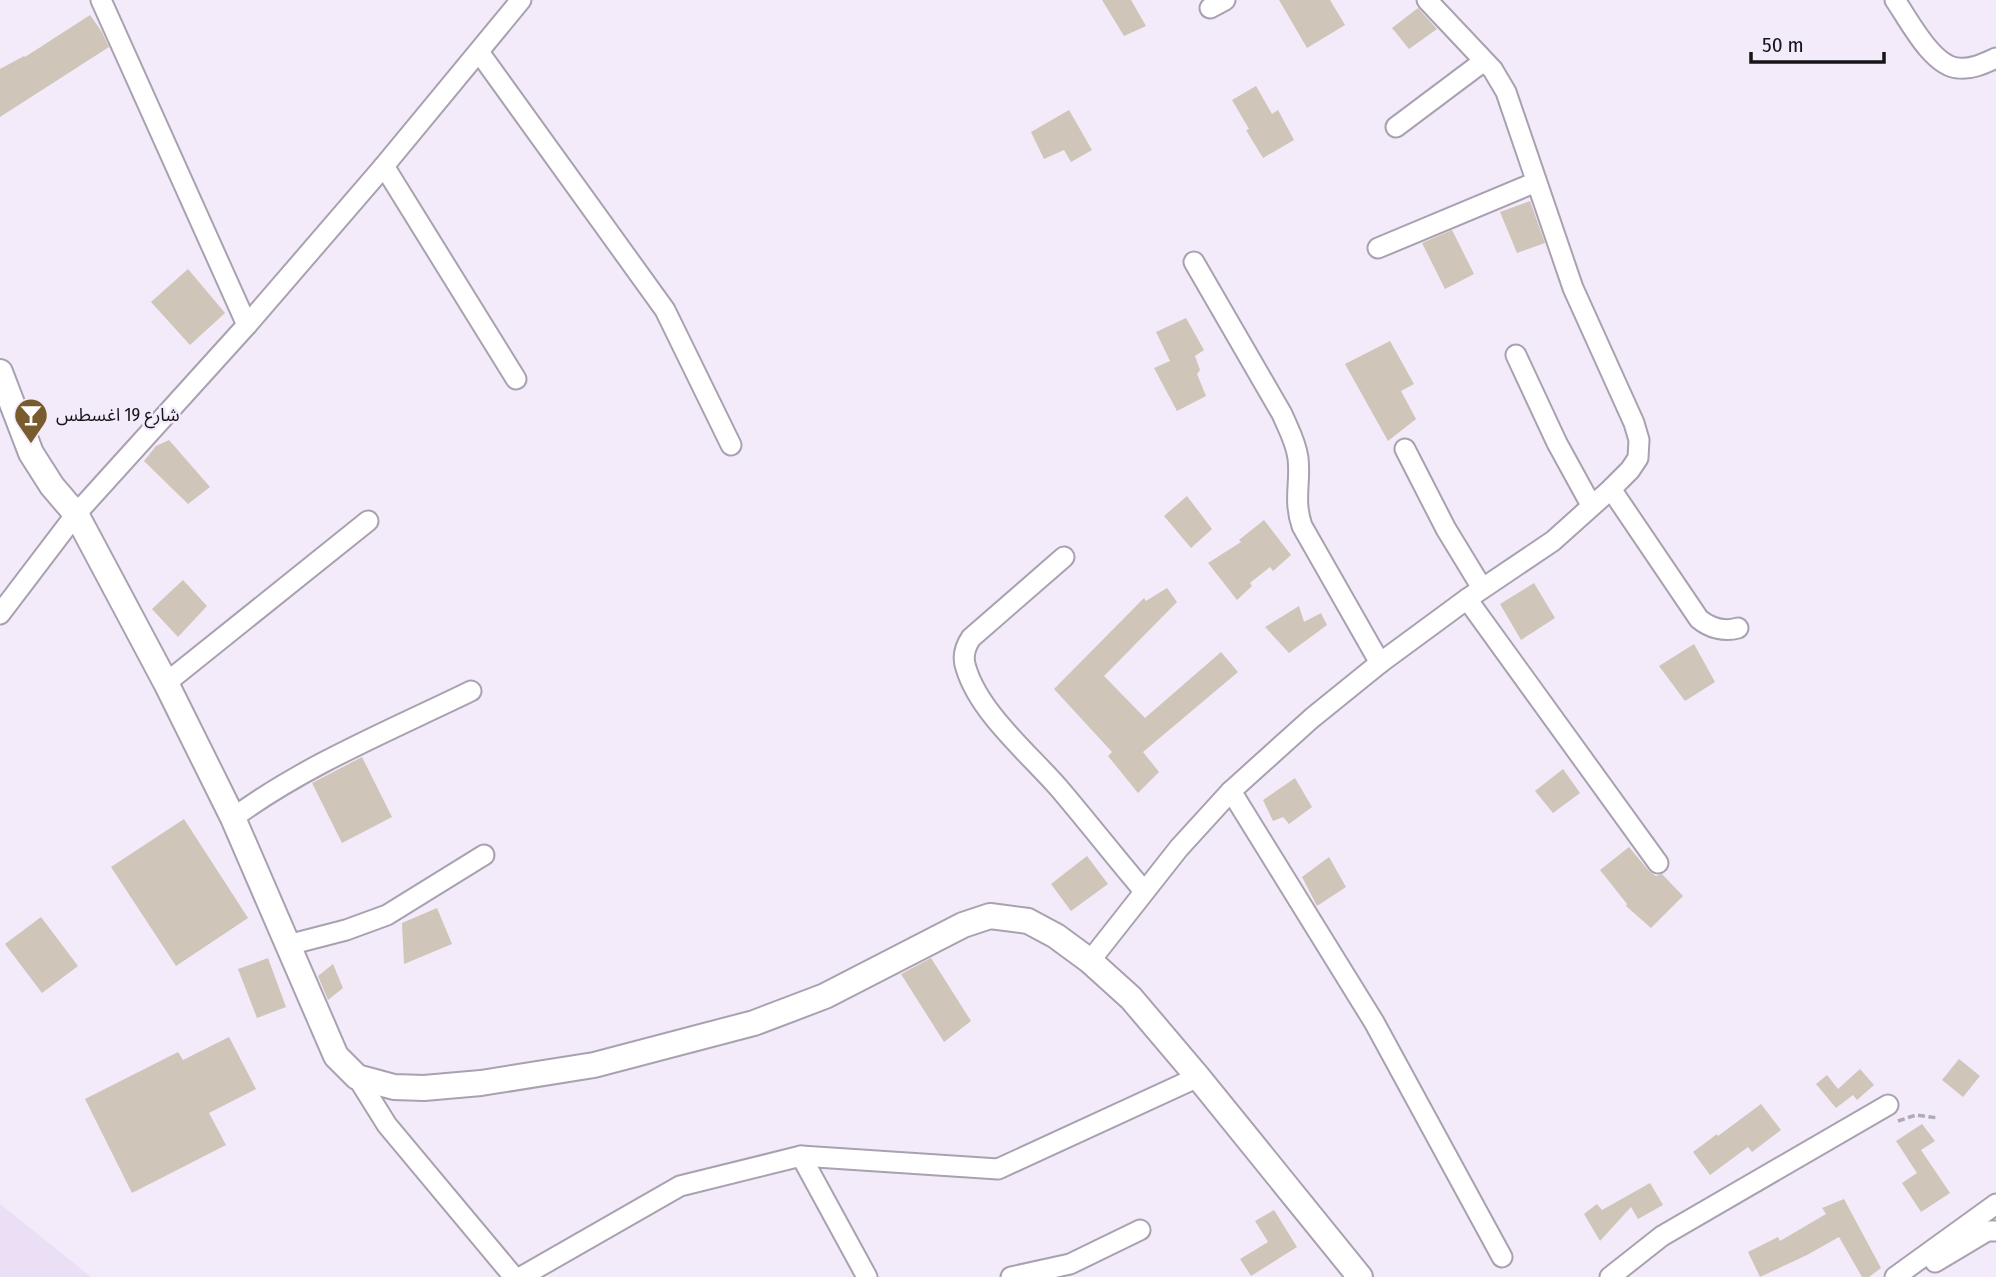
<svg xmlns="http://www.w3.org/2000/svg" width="1996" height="1277" font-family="'Fira Sans Condensed','Noto Sans Arabic',sans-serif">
	<rect width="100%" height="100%" fill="#f3ebfa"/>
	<polygon fill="#eadff4" points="0,1204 91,1277 0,1277"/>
	<g fill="#d0c5b9">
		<polygon points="1102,0 1131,0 1146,26 1124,36"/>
		<polygon points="1279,0 1330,0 1345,25 1307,48"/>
		<polygon points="1418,8 1437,29 1409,49 1392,28"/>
		<polygon points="90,15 102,32 109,47 0,117 0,69 24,56 25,57"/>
		<polygon points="1256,86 1272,114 1278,110 1294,140 1263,158 1246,130 1249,129 1232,100"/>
		<polygon points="1069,110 1092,150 1071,162 1064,150 1044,159 1031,132"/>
		<polygon points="1530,201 1545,243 1517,253 1500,212"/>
		<polygon points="1452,230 1474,274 1445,289 1422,243"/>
		<polygon points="188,269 225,313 190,345 151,302"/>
		<polygon points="1186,318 1204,350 1195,356 1200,370 1197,374 1206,396 1177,411 1154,368 1170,361 1156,332"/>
		<polygon points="1390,341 1414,384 1401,391 1416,419 1388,441 1345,364"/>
		<polygon points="169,440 210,487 188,504 144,461 156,446"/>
		<polygon points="1187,496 1212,529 1191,548 1164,516"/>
		<polygon points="1264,520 1291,555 1273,571 1270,567 1250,583 1252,586 1237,600 1208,563 1241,542 1239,540"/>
		<polygon points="183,580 207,606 178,637 152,609"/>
		<polygon points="1534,583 1555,618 1521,640 1500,604"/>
		<polygon points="1167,588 1177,602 1104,676 1145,718 1221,652 1238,672 1143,752 1159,772 1138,793 1108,756 1112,752 1054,689 1144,598 1146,601"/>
		<polygon points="1299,606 1304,622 1321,613 1327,625 1289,653 1265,627"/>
		<polygon points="1694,644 1715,682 1685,701 1659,666"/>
		<polygon points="362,757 392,817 342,843 312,783"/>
		<polygon points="1563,769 1580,793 1553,813 1535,791"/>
		<polygon points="1295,778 1312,807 1289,824 1283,817 1273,821 1263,800"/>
		<polygon points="184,819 248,918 176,966 111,867"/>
		<polygon points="1629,847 1649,871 1656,876 1662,874 1683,896 1651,928 1626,906 1627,904 1600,870"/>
		<polygon points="1087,856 1108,884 1071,911 1051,884"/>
		<polygon points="1329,857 1346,887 1317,906 1302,877"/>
		<polygon points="437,908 452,944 404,964 402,923"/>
		<polygon points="41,917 78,966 42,993 5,944"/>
		<polygon points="268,958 286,1007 257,1018 238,969"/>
		<polygon points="931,958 971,1021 944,1042 901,974"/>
		<polygon points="333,964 343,988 328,1000 318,976"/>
		<polygon points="229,1037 256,1089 209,1113 226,1145 132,1193 85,1099 178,1052 183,1060"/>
		<polygon points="1959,1059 1980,1076 1963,1097 1942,1080"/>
		<polygon points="1860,1069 1874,1085 1857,1100 1853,1095 1836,1108 1816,1084 1827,1075 1838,1089"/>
		<polygon points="1761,1104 1781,1130 1752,1152 1748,1147 1710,1175 1693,1152 1717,1134 1718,1136"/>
		<polygon points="1922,1124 1935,1141 1921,1150 1950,1193 1921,1212 1902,1183 1917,1173 1896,1141"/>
		<polygon points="1650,1183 1663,1205 1638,1219 1631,1207 1600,1241 1584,1214 1597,1204 1602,1210"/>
		<polygon points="1844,1199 1881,1268 1869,1277 1862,1277 1839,1237 1807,1255 1760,1277 1748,1252 1778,1237 1780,1241 1826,1214 1822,1208"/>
		<polygon points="1274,1210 1297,1247 1251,1276 1240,1259 1268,1242 1255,1221"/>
	</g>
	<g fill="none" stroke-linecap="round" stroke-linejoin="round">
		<g stroke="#a9a1af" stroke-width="23">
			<g id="minor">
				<polyline points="101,0 247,325"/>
				<path d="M1895,0c14,20 37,66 63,68 13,2 27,-5 38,-10"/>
				<polyline points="1210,8 1225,0"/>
				<polyline points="479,52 665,310 731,445"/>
				<polyline points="1396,127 1484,61"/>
				<polyline points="384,166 516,379"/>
				<polyline points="1378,248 1536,182"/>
				<path d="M1194,262l88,152c6,14 14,28 16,44 3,25 -5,41 4,68l78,137"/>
				<polyline points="1516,355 1557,443 1591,505"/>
				<polyline points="1405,449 1446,529 1482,588"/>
				<path d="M1611,489l88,130c11,9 25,13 39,9"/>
				<path d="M1064,557l-93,81c-6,9 -9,19 -5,30 13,44 62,85 92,119 29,34 57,70 86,104"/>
				<polyline points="1467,599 1658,863"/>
				<polyline points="0,614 76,514 247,325 384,166 521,0"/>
				<polyline points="166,683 368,521"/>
				<polyline points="1231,791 1374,1022 1502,1257"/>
				<path d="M233,818c72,-53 158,-88 238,-127"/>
				<polyline points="288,945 346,930 387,915 484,855"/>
				<polyline points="1090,961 1179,848 1231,791 1312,718 1380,663 1467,599 1553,541 1611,489 1630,470 1638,458 1639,440 1634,423 1573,288 1506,92 1493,70 1427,0"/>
				<polyline points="357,1077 387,1125 514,1277"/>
				<polyline points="801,1156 867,1277"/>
				<polyline points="1935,1262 1987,1231 1996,1231"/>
				<polyline points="521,1277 680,1186 801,1156 998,1169 1198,1077"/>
				<polyline points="1011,1277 1070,1264 1140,1230"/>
				<polyline points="1610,1277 1662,1236 1888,1105"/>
				<polyline points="1895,1277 1996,1204"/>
			</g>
		</g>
		<g stroke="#a9a1af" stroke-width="28">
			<polyline id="tertiary" points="0,372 31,453 52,486 76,514 166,683 233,818 336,1056 357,1077 394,1087 424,1088 481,1083 594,1065 754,1023 825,996 963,925 990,916 1028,921 1056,936 1090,961 1131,998 1198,1077 1360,1277"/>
		</g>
		<polyline stroke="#b0aab6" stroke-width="3.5" stroke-dasharray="7 3.5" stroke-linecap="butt" points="1898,1121 1916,1115 1938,1118"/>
		<use href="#minor" stroke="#fff" stroke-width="19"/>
		<use href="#tertiary" stroke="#fff" stroke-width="24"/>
	</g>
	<defs>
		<g id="bar-pin" transform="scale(1.75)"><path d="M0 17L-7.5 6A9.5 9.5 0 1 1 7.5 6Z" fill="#7a5b30" stroke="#f3ebfa"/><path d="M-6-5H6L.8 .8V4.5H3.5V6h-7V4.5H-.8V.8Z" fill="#fff"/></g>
	</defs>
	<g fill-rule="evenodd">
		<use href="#bar-pin" x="31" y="415"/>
	</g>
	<g text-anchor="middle" stroke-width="5" stroke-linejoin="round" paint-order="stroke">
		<g font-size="18" fill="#161419" stroke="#f3ebfa" text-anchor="start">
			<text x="56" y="421">شارع 19 اغسطس</text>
		</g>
	</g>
	<path d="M1751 52v10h133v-10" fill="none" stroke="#161419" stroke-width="3.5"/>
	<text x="1762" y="52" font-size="21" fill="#161419" stroke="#f3ebfa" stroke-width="5" paint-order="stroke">50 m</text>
</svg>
